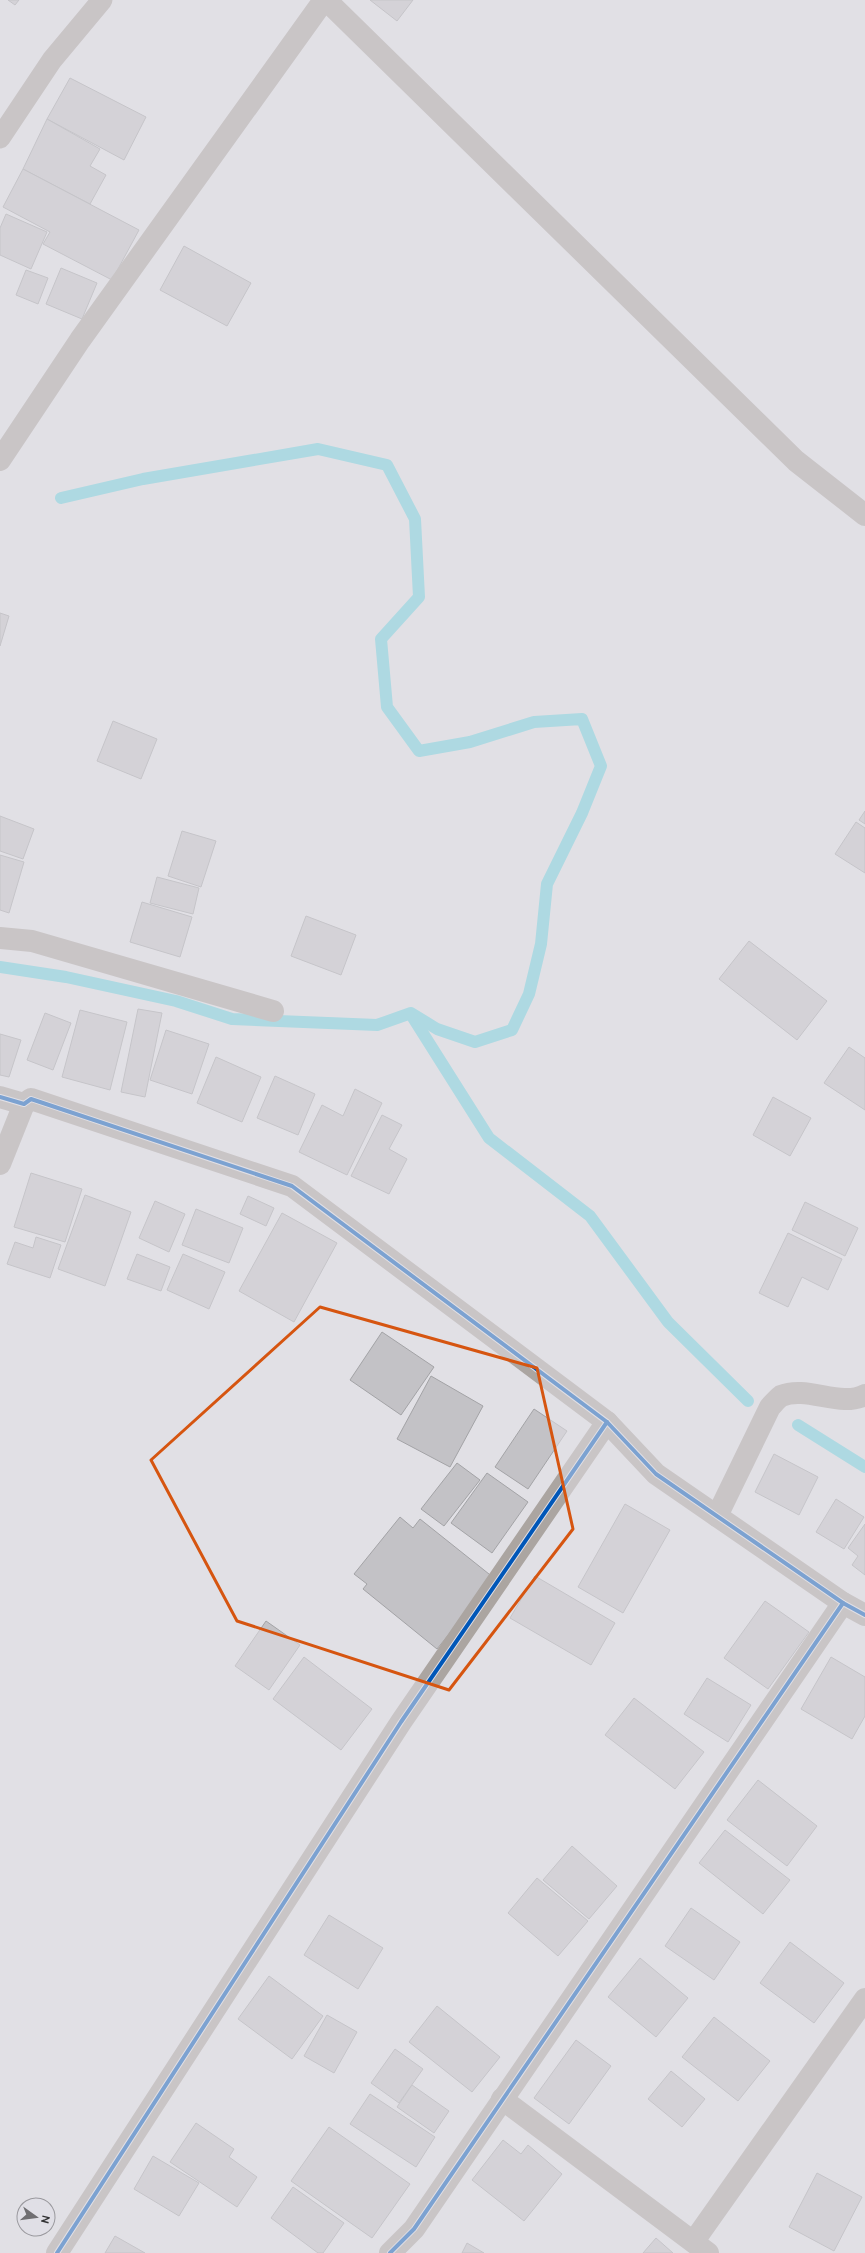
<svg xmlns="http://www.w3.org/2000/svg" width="865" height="2253" font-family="Ubuntu,sans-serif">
	<rect width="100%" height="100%" fill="#e1e0e5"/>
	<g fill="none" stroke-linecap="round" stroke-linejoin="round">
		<g stroke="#70d1dd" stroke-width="12">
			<polyline points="0,967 66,977 176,1001 232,1019 377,1025 411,1013 437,1029 475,1042 512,1030 529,994 541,944 547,884 582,813 601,766 582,719 534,722 470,742 419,751 387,707 381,639 419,597 415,519 387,465 318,449 143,479 61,498"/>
			<polyline points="412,1016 489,1138 590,1216 668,1322 748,1401"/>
			<polyline points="798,1425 865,1467"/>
		</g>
	</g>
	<g fill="#c3c2c6" stroke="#a3a3a6">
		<polygon points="8,0 19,0 15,5"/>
		<polygon points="370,0 413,0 397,21"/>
		<polygon points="70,78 146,117 124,160 47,119"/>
		<polygon points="47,119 100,149 90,166 106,175 90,204 23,169"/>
		<polygon points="23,169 139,230 112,280 43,244 50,232 3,207"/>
		<polygon points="6,214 47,232 31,269 0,255 0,228"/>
		<polygon points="184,246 251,283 227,326 160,290"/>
		<polygon points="61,268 97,283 82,319 46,304"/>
		<polygon points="26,270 48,278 38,304 16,295"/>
		<polygon points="0,613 9,616 0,646"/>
		<polygon points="113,721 157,739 141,779 97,761"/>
		<polygon points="865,811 865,824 859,820"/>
		<polygon points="0,816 34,829 23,859 0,851"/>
		<polygon points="856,822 865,828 865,873 835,854"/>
		<polygon points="182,831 216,841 201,887 168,876"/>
		<polygon points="0,855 24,862 9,913 0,910"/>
		<polygon points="157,877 199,888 193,914 150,903"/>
		<polygon points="142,902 192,917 180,957 130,942"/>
		<polygon points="306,916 356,935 341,975 291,956"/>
		<polygon points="749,941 827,1001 797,1040 719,979"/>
		<polygon points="138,1009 162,1013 145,1097 121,1092"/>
		<polygon points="80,1010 127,1022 110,1090 62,1077"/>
		<polygon points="45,1013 71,1023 53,1070 27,1060"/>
		<polygon points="166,1030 209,1044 192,1094 150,1080"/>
		<polygon points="0,1034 21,1040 9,1077 0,1075"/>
		<polygon points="849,1047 865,1058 865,1110 824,1083"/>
		<polygon points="216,1057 261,1077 242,1122 197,1103"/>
		<polygon points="275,1076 315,1094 298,1135 257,1118"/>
		<polygon points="355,1089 382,1103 347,1175 299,1152 322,1105 343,1116"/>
		<polygon points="773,1097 811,1118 790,1156 753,1135"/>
		<polygon points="382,1115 402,1125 389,1149 407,1159 389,1194 351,1176"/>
		<polygon points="31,1173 82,1189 65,1242 14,1227"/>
		<polygon points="85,1195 131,1212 105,1286 58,1269"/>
		<polygon points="248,1196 274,1208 266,1226 240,1214"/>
		<polygon points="155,1201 185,1214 169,1252 139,1238"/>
		<polygon points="805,1202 858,1228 845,1256 792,1230"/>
		<polygon points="196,1209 243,1228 229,1263 182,1245"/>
		<polygon points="282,1213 337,1243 294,1322 239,1291"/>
		<polygon points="788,1233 842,1259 828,1290 802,1277 788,1307 759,1293"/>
		<polygon points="36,1237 61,1245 50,1278 7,1264 15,1242 33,1248"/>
		<polygon points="137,1254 170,1267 161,1291 127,1279"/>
		<polygon points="183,1254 225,1272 209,1309 167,1290"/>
		<polygon points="382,1332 434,1367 401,1415 350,1380"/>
		<polygon points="431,1376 483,1406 450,1467 397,1439"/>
		<polygon points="534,1409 567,1431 528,1489 495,1467"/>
		<polygon points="774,1454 818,1477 799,1515 755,1492"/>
		<polygon points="457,1463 480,1480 444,1526 421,1509"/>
		<polygon points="487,1473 528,1502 492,1553 451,1523"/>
		<polygon points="836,1499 864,1517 844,1549 816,1532"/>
		<polygon points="625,1504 670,1530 623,1613 578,1587"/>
		<polygon points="400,1517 413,1528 420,1519 494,1578 437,1649 363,1589 367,1584 354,1574"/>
		<polygon points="865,1524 865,1575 852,1565 858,1556 848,1548"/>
		<polygon points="535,1576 615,1623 591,1665 510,1618"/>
		<polygon points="765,1601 809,1632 768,1689 724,1658"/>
		<polygon points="266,1621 300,1645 269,1690 235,1666"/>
		<polygon points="304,1657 372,1709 341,1750 273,1699"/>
		<polygon points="831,1657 865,1677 865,1716 852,1739 801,1709"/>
		<polygon points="707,1678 751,1705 728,1742 684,1714"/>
		<polygon points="634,1698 704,1752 675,1789 605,1735"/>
		<polygon points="758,1780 817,1826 787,1866 727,1820"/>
		<polygon points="725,1830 790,1880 763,1914 699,1863"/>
		<polygon points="572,1846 617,1886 589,1919 543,1880"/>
		<polygon points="537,1878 588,1921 558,1956 508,1913"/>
		<polygon points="691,1908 740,1942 714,1980 665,1946"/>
		<polygon points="329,1915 383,1948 358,1989 304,1955"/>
		<polygon points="790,1942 844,1983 814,2023 760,1983"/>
		<polygon points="640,1958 688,1998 656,2037 608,1997"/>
		<polygon points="269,1976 323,2016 292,2059 238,2019"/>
		<polygon points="437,2006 500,2057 472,2092 409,2042"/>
		<polygon points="327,2015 357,2032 334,2073 304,2056"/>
		<polygon points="714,2017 770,2061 738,2101 682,2057"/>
		<polygon points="576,2040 611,2066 569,2124 534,2098"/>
		<polygon points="395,2049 423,2069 399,2103 371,2083"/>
		<polygon points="671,2071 705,2099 682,2127 648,2099"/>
		<polygon points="412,2085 449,2111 434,2133 397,2107"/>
		<polygon points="370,2094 435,2137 416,2167 350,2124"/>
		<polygon points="196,2123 234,2149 229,2157 257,2177 237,2207 170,2162"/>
		<polygon points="329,2127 410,2184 372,2238 291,2181"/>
		<polygon points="503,2140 521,2154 528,2145 562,2174 524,2221 472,2180"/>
		<polygon points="153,2156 199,2183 179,2216 134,2189"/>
		<polygon points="817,2173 862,2197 834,2251 789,2227"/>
		<polygon points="293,2187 344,2223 323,2253 318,2253 271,2218"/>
		<polygon points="115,2236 145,2253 105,2253"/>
		<polygon points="656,2238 673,2253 643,2253"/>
		<polygon points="467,2243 484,2253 462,2253"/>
	</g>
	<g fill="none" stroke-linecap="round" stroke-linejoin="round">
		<polyline stroke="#aba5a1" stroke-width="21" points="0,138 52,60 102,0"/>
		<g stroke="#aba5a1" stroke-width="22">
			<polyline points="326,0 796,461 865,515"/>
			<polyline points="0,460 80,340 324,0"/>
			<polyline points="0,938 32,941 273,1011"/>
			<polyline points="0,1097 24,1104 31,1099 292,1186 607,1422 656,1474 843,1603 865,1615"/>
			<polyline points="0,1164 24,1104"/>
			<path d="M717,1516l53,-109c3,-3 7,-8 11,-11 26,-11 59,12 84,-1"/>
			<polyline points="502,2099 708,2253"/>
			<polyline points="694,2241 865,1999"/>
			<polyline points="57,2253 401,1722 607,1422"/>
			<polyline points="390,2253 414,2229 843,1603"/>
		</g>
		<g stroke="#e0dfe6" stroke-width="6">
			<g id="cycleway">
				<polyline points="0,1097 24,1104 31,1099 292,1186 607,1422 656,1474 843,1603 865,1615"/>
				<polyline points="57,2253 401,1722 607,1422"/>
				<polyline points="390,2253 414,2229 843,1603"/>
			</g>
		</g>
		<use href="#cycleway" stroke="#0057b8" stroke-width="4"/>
	</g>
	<path d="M0 0H865V2253H0ZM320,1307l217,61 36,161 -124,161 -212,-69 -86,-161z" fill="#e1e0e5" fill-opacity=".55" fill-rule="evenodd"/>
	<path fill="none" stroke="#d65510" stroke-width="3" stroke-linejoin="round" d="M320,1307l217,61 36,161 -124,161 -212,-69 -86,-161z"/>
	<g transform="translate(36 2217) rotate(104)"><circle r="19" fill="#e0dfe6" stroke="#9a999e"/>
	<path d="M0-3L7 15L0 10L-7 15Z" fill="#6f6e71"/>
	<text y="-6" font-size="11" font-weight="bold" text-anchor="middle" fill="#313133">N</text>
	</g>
</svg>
